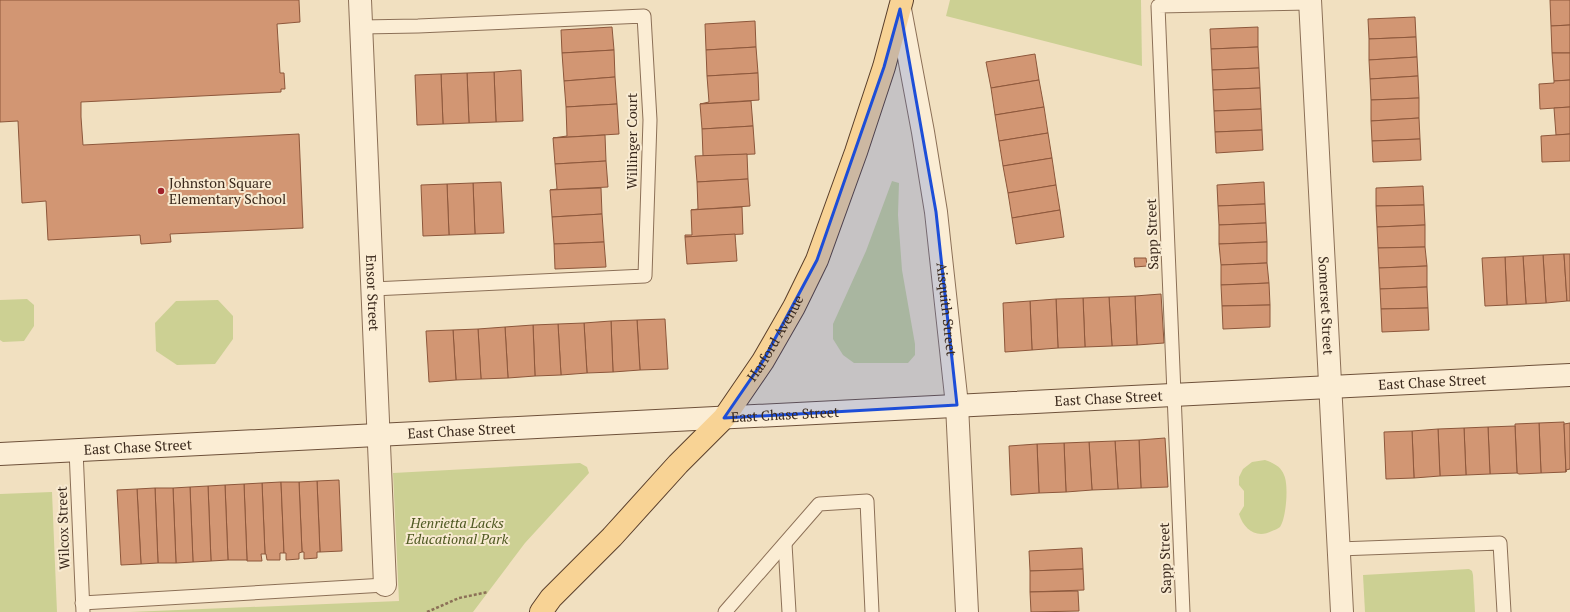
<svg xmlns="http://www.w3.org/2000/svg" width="1570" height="612" font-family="'PT Serif',serif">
	<rect width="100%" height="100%" fill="#f1e0c0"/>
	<g fill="#ccd093">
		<polygon points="950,0 1141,0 1142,66 946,16"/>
		<polygon points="892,181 899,183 898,215 902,270 915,344 915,355 908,363 854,363 843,355 833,339 833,324 866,251"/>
		<polygon points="27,299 34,305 34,326 24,341 3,342 0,340 0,300"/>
		<polygon points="218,300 233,316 233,339 215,364 177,365 156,351 155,323 176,301"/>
		<path d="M1265,460c8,3 16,6 19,15 5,10 2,44 -4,52 -2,2 -6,3 -8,4 -15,8 -28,-1 -33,-17l5,-8v-15l-5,-6v-8l4,-8 9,-7z"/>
		<polygon points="580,463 587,467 589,473 525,543 473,612 130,612 399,601 393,473"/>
		<polygon points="52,492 57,612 0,612 0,494"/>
		<polygon points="1469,569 1472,571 1473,575 1475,612 1365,612 1363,575"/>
	</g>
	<g fill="#d29673" stroke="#8d573b">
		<polygon points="0,0 299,0 300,22 277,24 280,73 284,73 285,89 281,89 281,92 81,102 81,117 83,145 299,134 303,228 170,234 171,242 141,244 140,235 48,240 46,201 22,203 18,121 0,122"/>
		<polygon points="1550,0 1570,0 1570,25 1551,26"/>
		<polygon points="1415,17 1416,37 1369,39 1368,19"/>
		<polygon points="755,21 756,47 706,50 705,24"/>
		<polygon points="1570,25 1570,53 1552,53 1551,26"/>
		<polygon points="612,27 614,50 562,53 561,30"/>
		<polygon points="1258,27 1258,47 1211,49 1210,29"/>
		<polygon points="1416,37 1417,57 1369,60 1369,39"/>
		<polygon points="756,47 758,73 707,76 706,50"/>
		<polygon points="1258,47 1259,68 1212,70 1211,49"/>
		<polygon points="614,50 615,77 564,81 562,53"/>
		<polygon points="1552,53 1570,53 1570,80 1554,81"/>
		<polygon points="1035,54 1039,80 991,88 986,62"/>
		<polygon points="1417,57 1418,76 1370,79 1369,60"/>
		<polygon points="1259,68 1260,88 1213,90 1212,70"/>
		<polygon points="521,70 523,121 496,122 494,72"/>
		<polygon points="494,72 496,122 469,123 467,73"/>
		<polygon points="467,73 469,123 443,124 441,74"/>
		<polygon points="758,73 759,100 700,104 709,102 707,76"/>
		<polygon points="441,74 443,124 417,125 415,75"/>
		<polygon points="1418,76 1419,98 1371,100 1370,79"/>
		<polygon points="615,77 617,104 566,107 564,81"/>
		<polygon points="1039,80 1044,107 995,115 991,88"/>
		<polygon points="1570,80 1570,107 1540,109 1539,84 1554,83 1554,81"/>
		<polygon points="1260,88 1261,109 1214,111 1213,90"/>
		<polygon points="1419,98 1419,118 1371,121 1371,100"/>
		<polygon points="751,101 753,126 702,129 700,104"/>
		<polygon points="617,104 619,134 553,138 567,136 566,107"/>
		<polygon points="1044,107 1048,133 999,141 995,115"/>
		<polygon points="1570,107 1570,134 1556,135 1554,108"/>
		<polygon points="1261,109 1262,130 1215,132 1214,111"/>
		<polygon points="1419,118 1420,139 1372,141 1371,121"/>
		<polygon points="753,126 755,154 703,156 702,129"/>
		<polygon points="1262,130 1263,150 1216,153 1215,132"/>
		<polygon points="1048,133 1052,158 1003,166 999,141"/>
		<polygon points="1570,134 1570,161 1542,162 1541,136"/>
		<polygon points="605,135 606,161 555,164 553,138"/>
		<polygon points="1420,139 1421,160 1373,162 1372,141"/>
		<polygon points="747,154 748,179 697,182 695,156"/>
		<polygon points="1052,158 1056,185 1008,193 1003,166"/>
		<polygon points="606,161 608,187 550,190 557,189 555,164"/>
		<polygon points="748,179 750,206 691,210 698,209 697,182"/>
		<polygon points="501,182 504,233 475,234 473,183"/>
		<polygon points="1264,182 1265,204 1218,206 1217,185"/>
		<polygon points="473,183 475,234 449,235 447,184"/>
		<polygon points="447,184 449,235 423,236 421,185"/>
		<polygon points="1056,185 1060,210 1012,218 1008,193"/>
		<polygon points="1423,186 1424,205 1376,206 1376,188"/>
		<polygon points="601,188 602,214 552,217 550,190"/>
		<polygon points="1265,204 1266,223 1219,225 1218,206"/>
		<polygon points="1424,205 1425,225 1377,227 1376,206"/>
		<polygon points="742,207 743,234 685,237 685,235 692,235 691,210"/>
		<polygon points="1060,210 1064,237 1016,244 1012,218"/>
		<polygon points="602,214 604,242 554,244 552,217"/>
		<polygon points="1266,223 1267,242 1219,244 1219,225"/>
		<polygon points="1425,225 1425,247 1378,248 1377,227"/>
		<polygon points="735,234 737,261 687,264 685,237"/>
		<polygon points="604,242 606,267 555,269 554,244"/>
		<polygon points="1267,242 1267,263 1221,265 1219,244"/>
		<polygon points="1425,247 1427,266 1379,268 1378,248"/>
		<polygon points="1564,254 1567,301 1546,303 1543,255"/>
		<polygon points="1564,254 1570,254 1570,301 1567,301"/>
		<polygon points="1543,255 1546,303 1526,304 1523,256"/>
		<polygon points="1523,256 1526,304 1507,305 1505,257"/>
		<polygon points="1505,257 1507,305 1485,306 1482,258"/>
		<polygon points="1134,258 1146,258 1147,266 1135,267"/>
		<polygon points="1267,263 1269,283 1221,285 1221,265"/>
		<polygon points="1427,266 1427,287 1380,289 1379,268"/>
		<polygon points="1269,283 1270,305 1222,306 1221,285"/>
		<polygon points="1427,287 1428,308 1381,309 1380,289"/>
		<polygon points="1161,294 1164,343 1137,345 1135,296"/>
		<polygon points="1135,296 1137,345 1112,346 1109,297"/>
		<polygon points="1109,297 1112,346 1085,347 1083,298"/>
		<polygon points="1083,298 1085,347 1058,348 1056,299"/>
		<polygon points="1056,299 1058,348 1032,350 1030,301"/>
		<polygon points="1030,301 1032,350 1005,352 1003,303"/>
		<polygon points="1270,305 1270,327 1223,329 1222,306"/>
		<polygon points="1428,308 1429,330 1382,332 1381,309"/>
		<polygon points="665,319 668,369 640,370 637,320"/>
		<polygon points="637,320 640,370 613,372 611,321"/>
		<polygon points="611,321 613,372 587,373 584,323"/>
		<polygon points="584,323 587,373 561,375 558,324"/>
		<polygon points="558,324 561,375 535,376 533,325"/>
		<polygon points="533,325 535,376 508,378 505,327"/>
		<polygon points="505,327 508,378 481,379 478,329"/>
		<polygon points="478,329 481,379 456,380 453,330"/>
		<polygon points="453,330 456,380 429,382 426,331"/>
		<polygon points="1564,422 1566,472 1541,473 1539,423"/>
		<polygon points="1539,423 1541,473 1519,474 1517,473 1515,424"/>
		<polygon points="1570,423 1570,469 1566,470 1566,472 1564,424"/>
		<polygon points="1515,426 1517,473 1490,474 1488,427"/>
		<polygon points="1488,427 1490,474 1466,475 1464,428"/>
		<polygon points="1464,428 1466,475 1440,476 1438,429"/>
		<polygon points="1438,429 1440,476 1414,478 1412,431"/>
		<polygon points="1412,431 1414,478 1386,479 1384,432"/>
		<polygon points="1165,438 1168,487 1141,488 1139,440"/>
		<polygon points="1139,440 1141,488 1118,489 1115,441"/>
		<polygon points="1115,441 1118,489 1092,490 1089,442"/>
		<polygon points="1089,442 1092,490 1066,492 1064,443"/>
		<polygon points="1064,443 1066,492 1039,493 1037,444"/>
		<polygon points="1037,444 1039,493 1011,495 1009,446"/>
		<polygon points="339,480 342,551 320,552 317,481"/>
		<polygon points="317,481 320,552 317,552 317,558 304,559 304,552 302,552 299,482"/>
		<polygon points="281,482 284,553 280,553 280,560 267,560 266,554 265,554 262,483"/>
		<polygon points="281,482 299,482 302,552 299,553 299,559 286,560 286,553 284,553"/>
		<polygon points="262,483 265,554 261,554 262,561 247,561 244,484"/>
		<polygon points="244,484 247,560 228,560 225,485"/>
		<polygon points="225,485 228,560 211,561 208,486"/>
		<polygon points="208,486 211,561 193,562 190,487"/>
		<polygon points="190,487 193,562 176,563 173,488"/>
		<polygon points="155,488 173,488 176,563 158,563"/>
		<polygon points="155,488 158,563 141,564 137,489"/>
		<polygon points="137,489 141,564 121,565 117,490"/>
		<polygon points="1082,548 1083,569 1030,571 1029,551"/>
		<polygon points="1083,569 1084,590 1030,592 1030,571"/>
		<polygon points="1078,591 1079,611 1031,612 1030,592"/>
	</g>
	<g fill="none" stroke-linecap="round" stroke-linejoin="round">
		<g stroke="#8c7057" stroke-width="15">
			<g id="lane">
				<polyline points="361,27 418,26 644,16 650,120 645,276 373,289"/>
				<polyline points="76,450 83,612"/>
				<polyline points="785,544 789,612"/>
				<polyline points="1339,549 1500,543 1504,612"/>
				<polyline points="82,603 385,585"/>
				<polyline points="725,612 819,504 867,501 872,612"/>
				<polyline points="1183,612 1158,6 1310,3"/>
			</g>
		</g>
		<g stroke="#8c7057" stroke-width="24">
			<g id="street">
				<path id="s1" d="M360,0l25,585"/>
				<path id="s2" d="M1310,0l32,612"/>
				<path id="s3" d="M900,9l23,123 13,80 21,193 10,207"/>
			</g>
		</g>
		<g stroke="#6e513a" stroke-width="24">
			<g id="secondary">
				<path id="s4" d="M0,454l1570,-79"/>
			</g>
		</g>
		<g stroke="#593e2b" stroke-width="24">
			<g id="primary">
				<path id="s5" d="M541,612l10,-14 61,-61 66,-73 46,-46 39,-57 31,-54 23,-47 39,-108 28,-85 18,-67"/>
			</g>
		</g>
		<polyline stroke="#8c7057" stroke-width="2.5" stroke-dasharray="3 2" stroke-linecap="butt" points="427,612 459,598 488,592"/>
		<use href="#lane" stroke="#fbedd4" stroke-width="13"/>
		<use href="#street" stroke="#fbedd4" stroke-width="22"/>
		<use href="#secondary" stroke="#fbedd4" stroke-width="22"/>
		<use href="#primary" stroke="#f8d395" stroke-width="22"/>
	</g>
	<path fill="#1d4ed8" fill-opacity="0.2" stroke="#1d4ed8" stroke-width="3" stroke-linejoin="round" d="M900,9l36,203 21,193 -233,13 39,-57 54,-101 67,-193z"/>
	<circle fill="#a0222a" stroke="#f8ead1" stroke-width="1.5" cx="161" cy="191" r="4"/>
	<g text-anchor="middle" stroke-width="4" stroke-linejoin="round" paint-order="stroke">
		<g font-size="14" fill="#3a291c" stroke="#f8ead1">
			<text transform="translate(632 141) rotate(-90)" y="5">Willinger Court</text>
			<text transform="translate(1152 234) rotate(-92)" y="5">Sapp Street</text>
			<text dy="5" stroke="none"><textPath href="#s1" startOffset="293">Ensor Street</textPath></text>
			<text dy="5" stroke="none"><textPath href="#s2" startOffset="306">Somerset Street</textPath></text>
			<text dy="5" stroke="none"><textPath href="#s3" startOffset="304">Aisquith Street</textPath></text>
			<text dy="5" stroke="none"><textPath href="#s5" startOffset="362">Harford Avenue</textPath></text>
			<text dy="5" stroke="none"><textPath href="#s4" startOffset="1434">East Chase Street</textPath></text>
			<text dy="5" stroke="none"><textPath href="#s4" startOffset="1110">East Chase Street</textPath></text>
			<text dy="5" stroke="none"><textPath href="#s4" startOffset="786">East Chase Street</textPath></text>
			<text dy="5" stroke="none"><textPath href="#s4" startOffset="462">East Chase Street</textPath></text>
			<text dy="5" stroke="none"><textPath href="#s4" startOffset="138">East Chase Street</textPath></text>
			<text transform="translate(63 528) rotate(-92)" y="5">Wilcox Street</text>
			<text transform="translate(1165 558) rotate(-92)" y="5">Sapp Street</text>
		</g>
		<g font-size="14" fill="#3a291c" stroke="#f8ead1" text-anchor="start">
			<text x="169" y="188">Johnston Square<tspan x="169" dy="16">Elementary School</tspan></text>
		</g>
		<g font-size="14" font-style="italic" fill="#4e5821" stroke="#f8ead1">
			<text x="457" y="528">Henrietta Lacks<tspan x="457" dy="16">Educational Park</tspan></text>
		</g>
	</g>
</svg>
